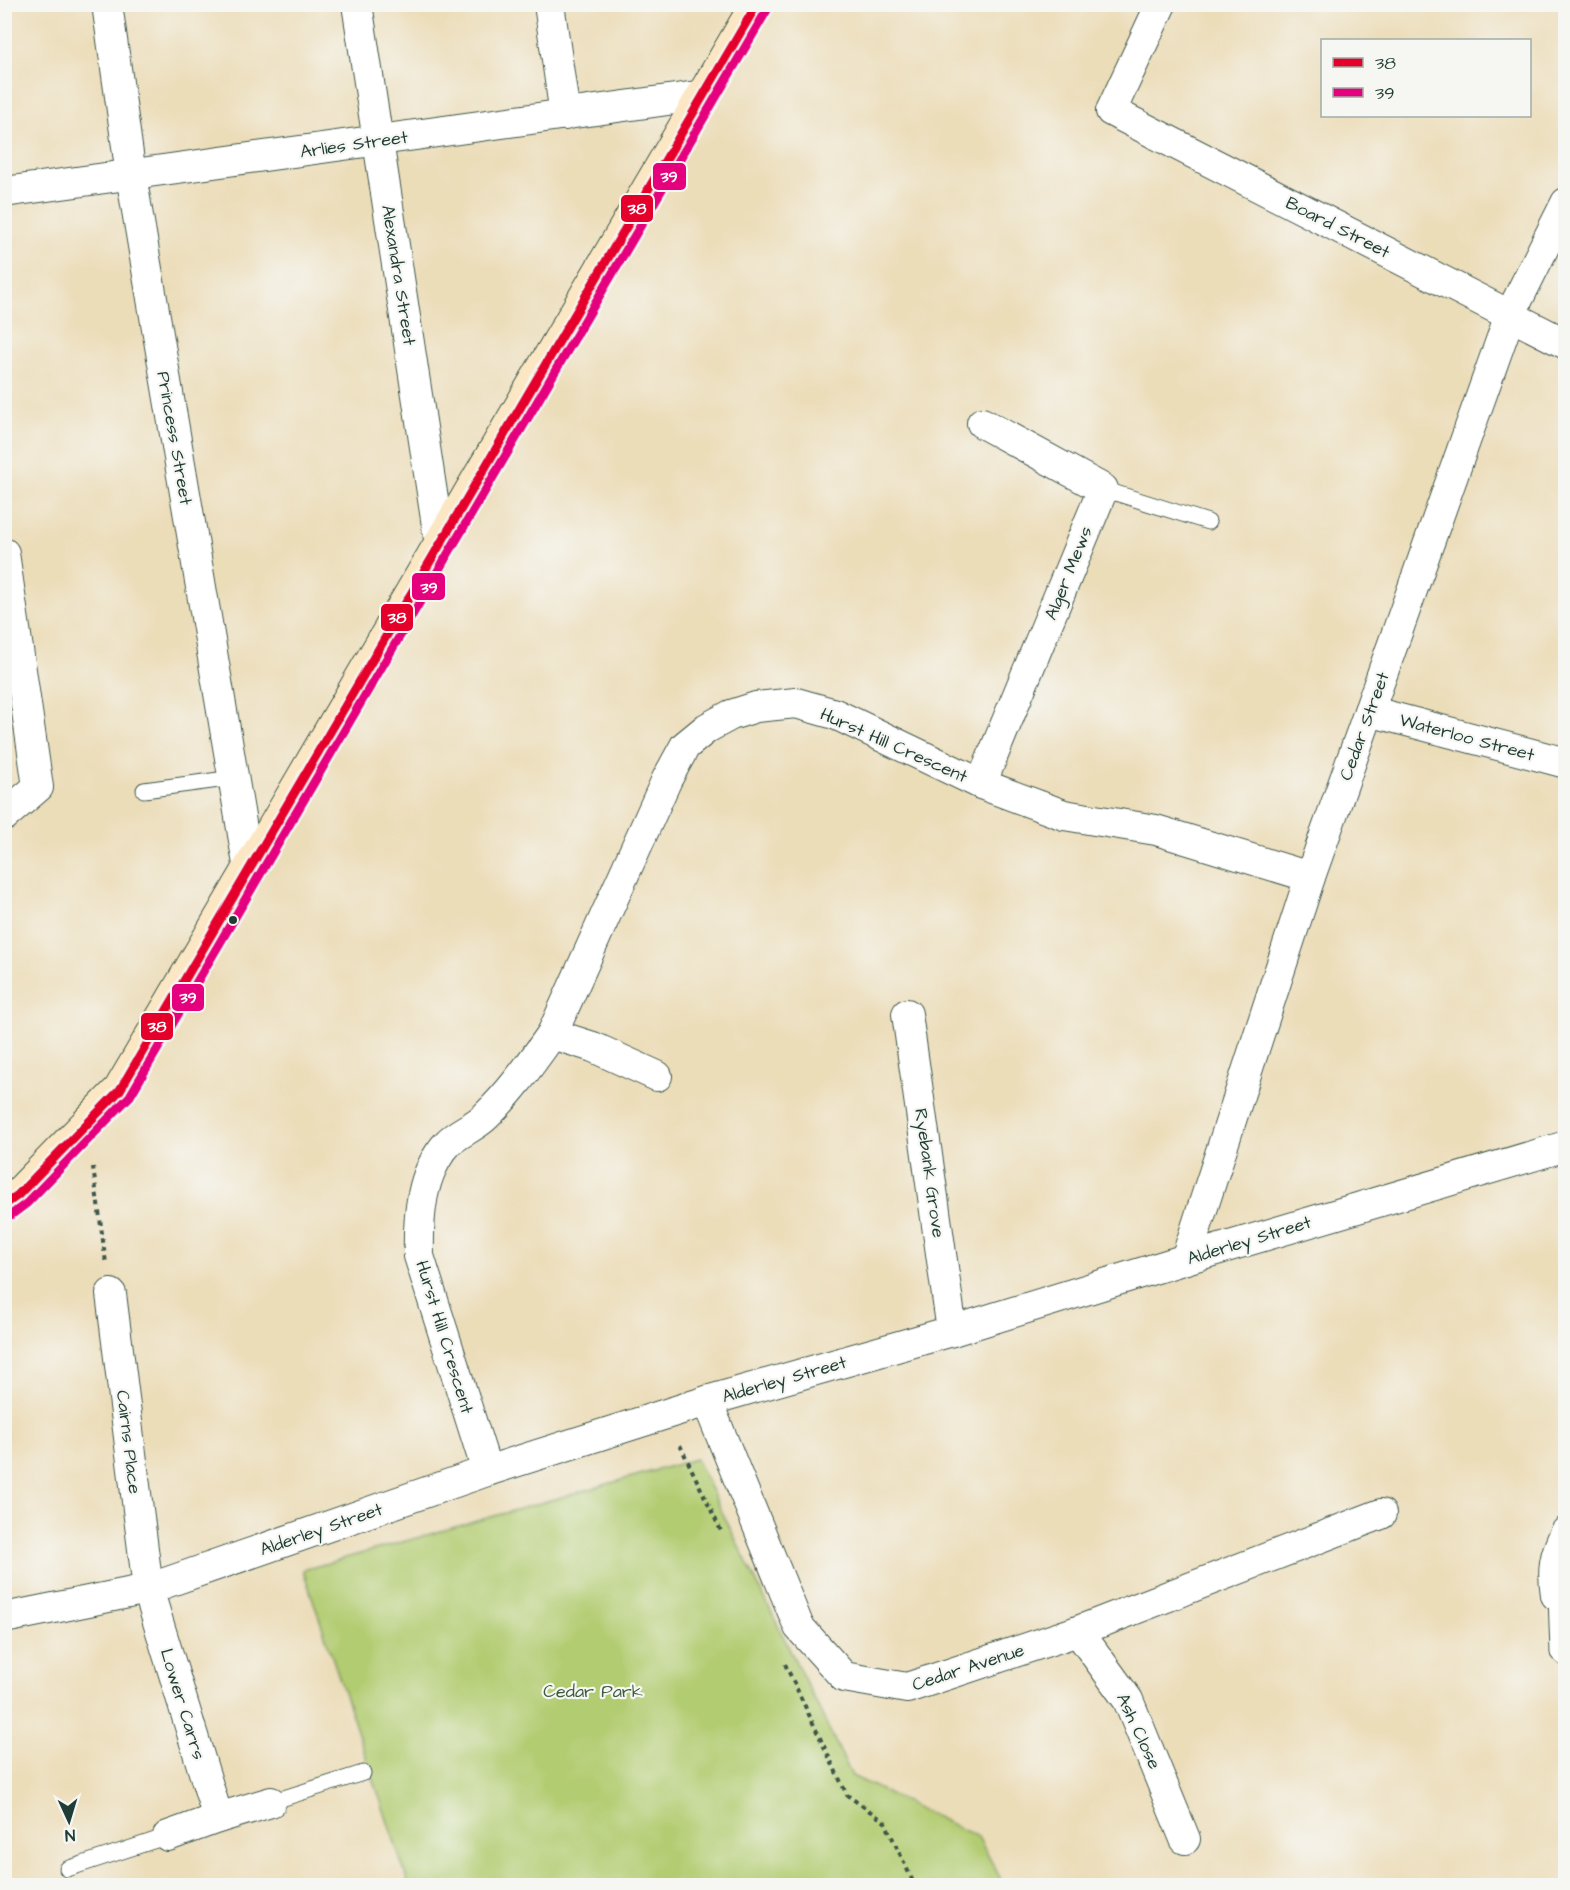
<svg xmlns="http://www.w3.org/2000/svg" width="1570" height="1890" font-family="'Architects Daughter',sans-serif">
	<rect width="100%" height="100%" fill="#f6f6f2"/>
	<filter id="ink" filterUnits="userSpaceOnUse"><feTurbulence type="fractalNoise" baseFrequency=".0167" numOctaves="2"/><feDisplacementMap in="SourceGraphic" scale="12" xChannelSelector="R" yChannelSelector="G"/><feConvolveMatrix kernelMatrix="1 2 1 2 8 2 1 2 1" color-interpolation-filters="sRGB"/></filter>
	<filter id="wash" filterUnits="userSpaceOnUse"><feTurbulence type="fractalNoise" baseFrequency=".008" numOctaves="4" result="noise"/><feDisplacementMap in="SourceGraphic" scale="24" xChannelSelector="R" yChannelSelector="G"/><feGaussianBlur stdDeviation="1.35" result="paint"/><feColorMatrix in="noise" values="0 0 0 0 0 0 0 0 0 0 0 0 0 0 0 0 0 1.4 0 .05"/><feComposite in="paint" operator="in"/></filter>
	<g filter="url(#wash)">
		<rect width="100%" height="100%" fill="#ecddb9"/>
		<polygon fill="#b2cc71" stroke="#688452" stroke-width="1.5" points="696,1459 852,1776 978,1837 1004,1885 409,1885 303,1570"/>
	</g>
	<g filter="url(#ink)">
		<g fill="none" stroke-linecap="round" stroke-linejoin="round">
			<g stroke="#3e5548" stroke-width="17">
				<g id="lane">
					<polyline points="1103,489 1208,522"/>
					<polyline points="144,790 234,778"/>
					<polyline points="1556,1595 1558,1653 1566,1660"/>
					<polyline points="271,1802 363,1773"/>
					<polyline points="67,1869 168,1836"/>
				</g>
			</g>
			<g stroke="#3e5548" stroke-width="32">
				<g id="street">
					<polyline points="107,4 131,175 249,870"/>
					<polyline points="357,4 440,545"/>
					<polyline points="549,4 565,115"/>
					<polyline points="1161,4 1111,111 1566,344"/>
					<polyline points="4,192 704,95"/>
					<polyline points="4,553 38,787 4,816"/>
					<polyline points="1369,711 1566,763"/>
					<polyline points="981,784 1103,489 982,423"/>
					<polyline points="907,1014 952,1331"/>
					<polyline points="552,1034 667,779 685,746 707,728 731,715 756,707 796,703 835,714 981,784 1064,815 1156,830 1310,877"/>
					<polyline points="1186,1259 1310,877 1510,315 1566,203"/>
					<polyline points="111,1294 148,1589 218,1818 271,1802"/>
					<polyline points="707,1401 799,1627 844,1677 907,1688 1078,1631 1381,1514"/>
					<path d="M487,1471l-68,-215c-1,-38 1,-83 29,-113 11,-11 27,-16 38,-27 26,-25 45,-53 66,-82l41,13 64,29"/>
					<path d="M1556,1595c-4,-25 -2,-40 10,-63"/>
					<polyline points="4,1618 148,1589 487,1471 707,1401 952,1331 1186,1259 1566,1146"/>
					<polyline points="1078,1631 1128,1700 1185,1839"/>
					<polyline points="168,1836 218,1818"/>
				</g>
			</g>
			<g stroke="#3e5548" stroke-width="35">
				<polyline id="secondary" points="4,1205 18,1195 120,1090 757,4"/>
			</g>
			<g stroke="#3e5548" stroke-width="4" stroke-dasharray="4.5 4.5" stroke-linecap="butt">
				<polyline points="93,1167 106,1263"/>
				<polyline points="680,1445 722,1533"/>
				<polyline points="785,1664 847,1795 885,1822 915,1886"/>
			</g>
			<use href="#lane" stroke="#fff" stroke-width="15"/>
			<use href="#street" stroke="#fff" stroke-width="30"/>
			<use href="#secondary" stroke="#fbe7c3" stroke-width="33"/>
			<g stroke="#f6f6f2" stroke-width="14">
				<polyline id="bus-1" points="4,1205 18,1195 120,1090 757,4"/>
			</g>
			<g stroke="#f6f6f2" stroke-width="14">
				<polyline id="bus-2" points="11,1215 27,1203 130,1096 767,10"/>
			</g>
			<use href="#bus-1" stroke="#e4002b" stroke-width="9"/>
			<use href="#bus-2" stroke="#e5007d" stroke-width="9"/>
		</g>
	</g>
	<circle fill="#1f3d34" stroke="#f6f6f2" stroke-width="2" cx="233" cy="920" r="5"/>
	<g text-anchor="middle" stroke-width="4.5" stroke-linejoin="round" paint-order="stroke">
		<g font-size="18" fill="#1f3d34" stroke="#f6f6f2">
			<text transform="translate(354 144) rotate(-8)" y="6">Arlies Street</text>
			<text transform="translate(1338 227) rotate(27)" y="6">Board Street</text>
			<text transform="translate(399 275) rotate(81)" y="6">Alexandra Street</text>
			<text transform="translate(175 438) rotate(80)" y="6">Princess Street</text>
			<text transform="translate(1068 573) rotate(-68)" y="6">Alger Mews</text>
			<text transform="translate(1364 726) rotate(-70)" y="6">Cedar Street</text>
			<text transform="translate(1467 737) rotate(15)" y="6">Waterloo Street</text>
			<text transform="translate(894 745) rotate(24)" y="6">Hurst Hill Crescent</text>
			<text transform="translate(930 1173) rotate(82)" y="6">Ryebank Grove</text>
			<text transform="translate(1249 1240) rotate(-17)" y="6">Alderley Street</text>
			<text transform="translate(445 1337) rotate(73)" y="6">Hurst Hill Crescent</text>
			<text transform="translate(784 1379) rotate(-16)" y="6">Alderley Street</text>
			<text transform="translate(129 1442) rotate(83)" y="6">Cairns Place</text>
			<text transform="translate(321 1529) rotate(-19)" y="6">Alderley Street</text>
			<text transform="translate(968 1667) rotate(-18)" y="6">Cedar Avenue</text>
			<text transform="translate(183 1704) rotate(73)" y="6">Lower Carrs</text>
			<text transform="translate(1139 1731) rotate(65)" y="6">Ash Close</text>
		</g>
		<g font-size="18" fill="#3c5a40" stroke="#f6f6f2">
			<text x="593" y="1697">Cedar Park</text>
		</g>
	</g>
	<g stroke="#f6f6f2" stroke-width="2">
		<rect x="652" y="162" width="35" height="29" rx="6" fill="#e5007d"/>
		<rect x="620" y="194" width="34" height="29" rx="6" fill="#e4002b"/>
		<rect x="411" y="572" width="35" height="29" rx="6" fill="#e5007d"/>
		<rect x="380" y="603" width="34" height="29" rx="6" fill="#e4002b"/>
		<rect x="171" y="983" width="34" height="29" rx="6" fill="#e5007d"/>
		<rect x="140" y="1012" width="34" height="29" rx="6" fill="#e4002b"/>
	</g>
	<g font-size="16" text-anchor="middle" font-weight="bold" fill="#fff">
		<text x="669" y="182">39</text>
		<text x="637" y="214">38</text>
		<text x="429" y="593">39</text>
		<text x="397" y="623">38</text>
		<text x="188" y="1003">39</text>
		<text x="157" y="1032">38</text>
	</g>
	<rect width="1570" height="1890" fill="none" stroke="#f6f6f2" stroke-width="24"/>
	<rect x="1321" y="39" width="210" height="78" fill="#f6f6f2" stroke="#a0aca6" stroke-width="1.5"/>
	<rect x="1333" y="58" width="30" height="9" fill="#e4002b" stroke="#a0aca6" stroke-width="1.5"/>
	<text x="1375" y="69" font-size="18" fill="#1f3d34">38</text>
	<rect x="1333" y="88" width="30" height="9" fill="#e5007d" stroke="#a0aca6" stroke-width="1.5"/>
	<text x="1375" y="99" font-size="18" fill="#1f3d34">39</text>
	<g transform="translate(69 1821) rotate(176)" stroke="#f6f6f2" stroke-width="4.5" paint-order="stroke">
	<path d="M0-4.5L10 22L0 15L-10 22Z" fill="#1f3d34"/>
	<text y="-9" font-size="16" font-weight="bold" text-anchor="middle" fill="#1f3d34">N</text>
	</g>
</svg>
